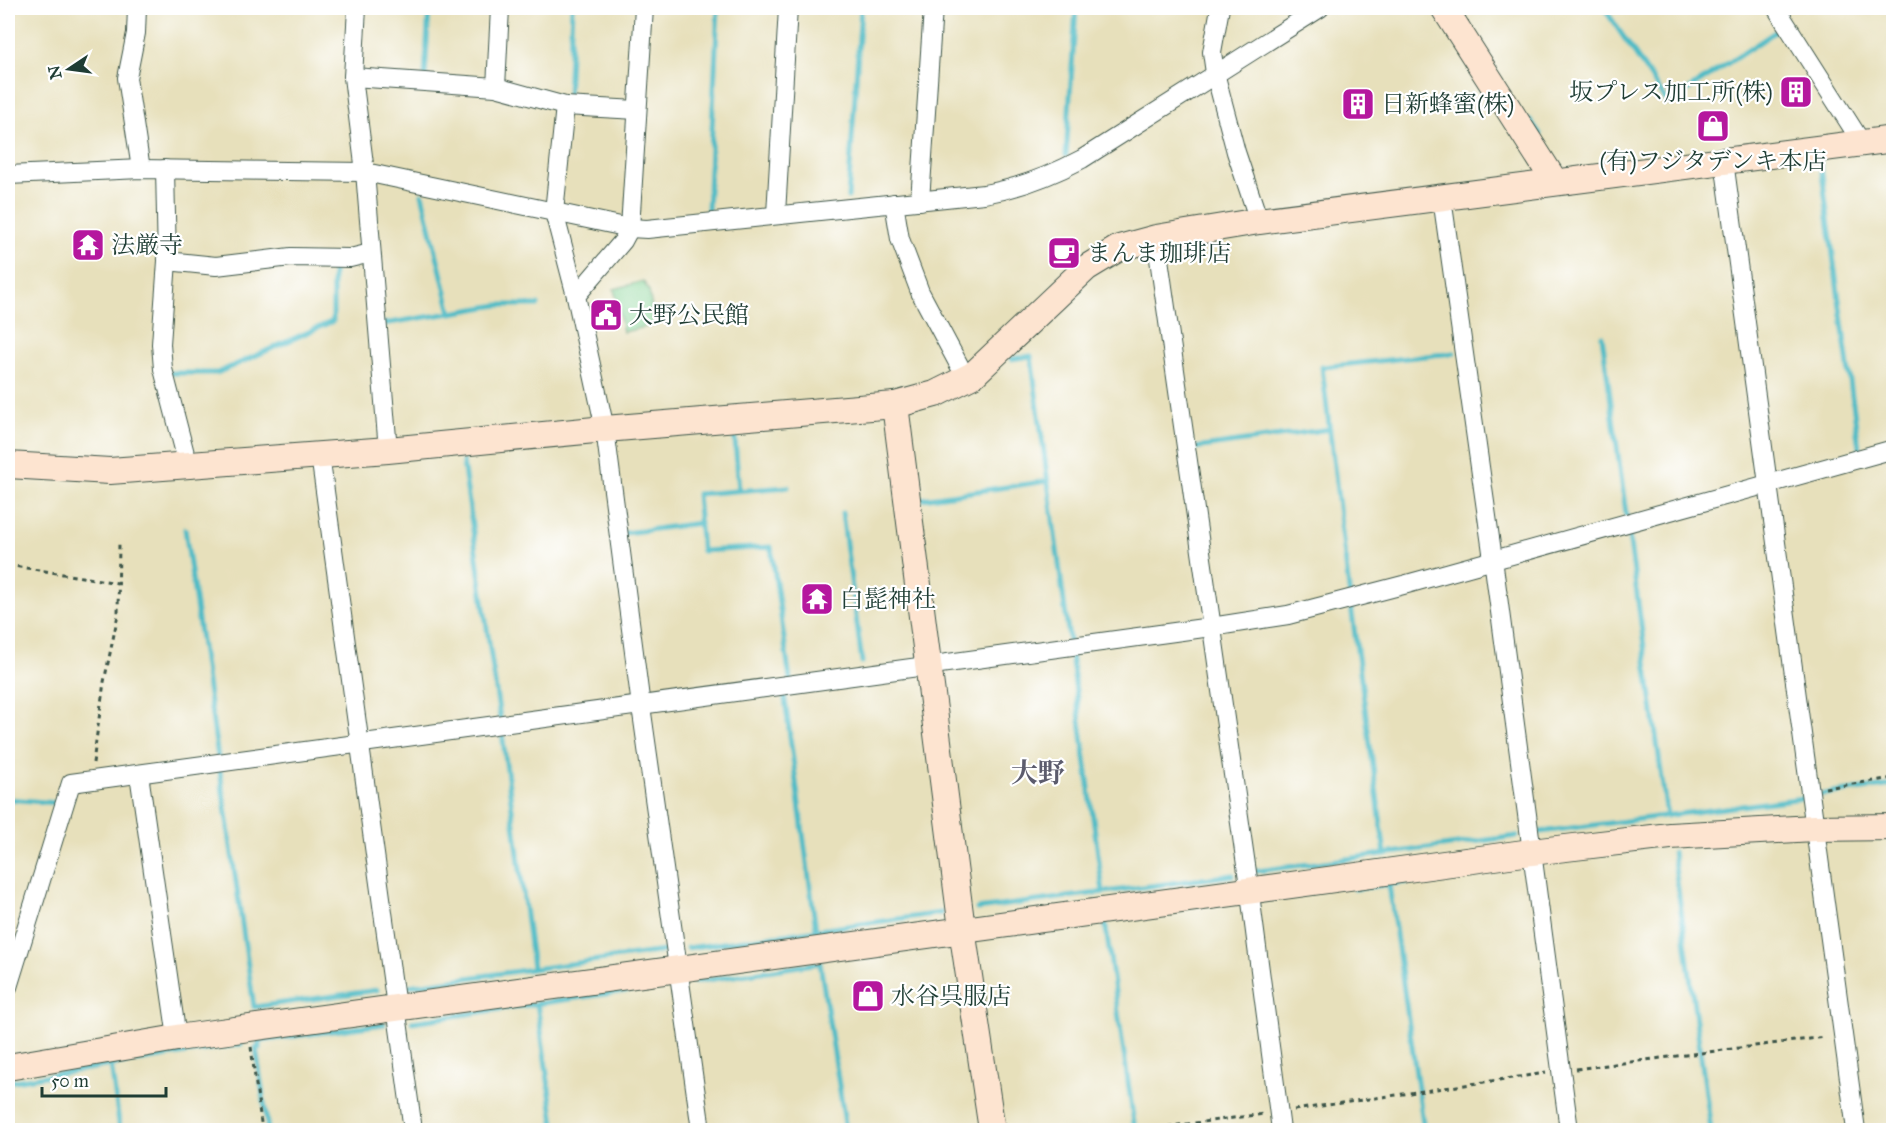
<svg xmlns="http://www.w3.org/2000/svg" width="1901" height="1138" font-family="'IM FELL Great Primer','Noto Serif JP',serif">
	<rect width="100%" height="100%" fill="#fff"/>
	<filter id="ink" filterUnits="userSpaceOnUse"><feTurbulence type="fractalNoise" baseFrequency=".0167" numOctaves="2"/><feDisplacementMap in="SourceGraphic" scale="12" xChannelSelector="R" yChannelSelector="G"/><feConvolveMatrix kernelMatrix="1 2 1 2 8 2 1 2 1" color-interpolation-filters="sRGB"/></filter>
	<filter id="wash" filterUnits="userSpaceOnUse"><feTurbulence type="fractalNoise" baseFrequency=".008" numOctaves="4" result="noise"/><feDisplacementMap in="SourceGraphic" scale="24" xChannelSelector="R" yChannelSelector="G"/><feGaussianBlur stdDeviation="1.35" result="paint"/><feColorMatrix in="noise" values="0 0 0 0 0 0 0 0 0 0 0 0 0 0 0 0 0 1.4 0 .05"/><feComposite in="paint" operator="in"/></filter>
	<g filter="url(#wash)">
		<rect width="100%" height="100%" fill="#e7e0bb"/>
		<polygon fill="#82d292" stroke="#508863" stroke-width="1.5" points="643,281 649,291 655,325 623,332 614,289"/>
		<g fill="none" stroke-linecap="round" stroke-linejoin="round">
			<g stroke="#4dbbc6" stroke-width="5">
				<polyline points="1604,8 1668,103 1781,28"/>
				<polyline points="425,76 429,8"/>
				<polyline points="568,98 572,8"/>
				<polyline points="1530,120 1540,134"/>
				<polyline points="1066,155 1076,8"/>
				<polyline points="1820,159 1860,455"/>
				<polyline points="848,197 861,8"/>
				<polyline points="708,210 718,8"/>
				<polyline points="451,313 498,305 538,305"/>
				<polyline points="383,324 451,313 422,194"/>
				<polyline points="1602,336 1667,816"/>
				<polyline points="1011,359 1031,356 1103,892"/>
				<polyline points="171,373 217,373 333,321 333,266"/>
				<polyline points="738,428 734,428 739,490"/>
				<polyline points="1195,448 1330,429"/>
				<polyline points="463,462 501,725 533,968"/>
				<polyline points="788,487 697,494 702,551 771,547 790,680"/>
				<polyline points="922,499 1048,481"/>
				<polyline points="842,513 862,662"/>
				<polyline points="185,529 254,1007 377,990"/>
				<polyline points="625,533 700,523"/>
				<polyline points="784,692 816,930"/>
				<polyline points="1817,795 1894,785"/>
				<polyline points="8,799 57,803 56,807"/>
				<polyline points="1540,832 1803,798"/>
				<polyline points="1673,852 1711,1130"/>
				<polyline points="1385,854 1351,606 1322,367 1454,353"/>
				<polyline points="1257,871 1517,836"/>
				<polyline points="1389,885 1424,1130"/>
				<polyline points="1354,889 1464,874"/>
				<polyline points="977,909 1233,875"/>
				<polyline points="1105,922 1135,1130"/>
				<polyline points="687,948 941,913"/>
				<polyline points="694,982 820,963 846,1130"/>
				<polyline points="408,986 664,951"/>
				<polyline points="537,1003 555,1130"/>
				<polyline points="412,1022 667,985"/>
				<polyline points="111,1064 120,1130"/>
				<polyline points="8,1082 241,1044"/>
				<polyline points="268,1130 256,1048 259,1048 259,1041 384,1024"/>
			</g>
		</g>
	</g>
	<g filter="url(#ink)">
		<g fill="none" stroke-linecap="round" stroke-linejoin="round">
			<g stroke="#3d5548" stroke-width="20">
				<g id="street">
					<polyline points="137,8 136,33 127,78 141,169"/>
					<polyline points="357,8 353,77 365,172 388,450"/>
					<polyline points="644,8 630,228 623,241 576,296 605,429 641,706 701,1130"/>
					<polyline points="1220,8 1212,52 1215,73 1236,152 1259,221"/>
					<polyline points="1776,8 1862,143"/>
					<polyline points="353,77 496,87 565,106 554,212 576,296"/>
					<polyline points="496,87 500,8"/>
					<polyline points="565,106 637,110"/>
					<polyline points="1724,161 1856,1130"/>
					<polyline points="165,169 167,261 161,344 163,369 188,465"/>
					<path d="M8,175l133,-6 224,3 265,56 17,1 337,-35c36,-6 66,-18 98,-35l238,-151"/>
					<polyline points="1442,198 1493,559 1569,1130"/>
					<polyline points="920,201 933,8"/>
					<polyline points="894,203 900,239 920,292 966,378"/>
					<polyline points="776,214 788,8"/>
					<polyline points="1156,238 1248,879 1281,1130"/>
					<polyline points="167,261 216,266 291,257 350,258 371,253"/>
					<polyline points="320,455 413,1130"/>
					<polyline points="139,774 177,1038"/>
					<polyline points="8,987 71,783 1211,627 1288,615 1407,584 1894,449"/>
				</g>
			</g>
			<g stroke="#3d5548" stroke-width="28">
				<g id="secondary">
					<polyline points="1444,8 1555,182"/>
					<polyline points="895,405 962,929 992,1130"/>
					<polyline points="8,465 110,471 388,450 605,429 895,405 935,394 973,375 1086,268 1119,248 1156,238 1259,221 1894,139"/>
					<polyline points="8,1067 177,1038 1531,852 1670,836 1814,828 1894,827"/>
				</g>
			</g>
			<g stroke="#3d5548" stroke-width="3" stroke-dasharray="4.5 4.5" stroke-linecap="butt">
				<polyline points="8,565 118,583"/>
				<polyline points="93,763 104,682 118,615 119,542"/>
				<polyline points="1825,788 1894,778"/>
				<polyline points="251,1047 262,1130"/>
				<polyline points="1576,1069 1825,1037"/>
				<polyline points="1294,1110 1546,1073"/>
				<polyline points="8,1115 11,1130"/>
				<polyline points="1141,1130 1264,1114"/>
			</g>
			<use href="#street" stroke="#fff" stroke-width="18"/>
			<use href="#secondary" stroke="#fde4d0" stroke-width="26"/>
		</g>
	</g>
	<defs>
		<g id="building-square" transform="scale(1.725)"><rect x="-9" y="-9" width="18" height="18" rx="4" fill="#b5179e" stroke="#fff"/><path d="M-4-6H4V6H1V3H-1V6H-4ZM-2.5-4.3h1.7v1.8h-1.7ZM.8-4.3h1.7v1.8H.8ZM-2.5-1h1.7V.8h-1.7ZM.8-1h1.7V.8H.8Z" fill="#fff"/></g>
		<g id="shop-square" transform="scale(1.725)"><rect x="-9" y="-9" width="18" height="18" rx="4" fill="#b5179e" stroke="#fff"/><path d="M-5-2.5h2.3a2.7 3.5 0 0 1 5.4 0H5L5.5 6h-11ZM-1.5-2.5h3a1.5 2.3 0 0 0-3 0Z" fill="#fff"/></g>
		<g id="temple-square" transform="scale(1.725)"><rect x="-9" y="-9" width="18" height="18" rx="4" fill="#b5179e" stroke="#fff"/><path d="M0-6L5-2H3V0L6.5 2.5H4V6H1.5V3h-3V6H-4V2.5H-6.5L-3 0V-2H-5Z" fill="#fff"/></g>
		<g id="cafe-square" transform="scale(1.725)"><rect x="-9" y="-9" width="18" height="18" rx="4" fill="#b5179e" stroke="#fff"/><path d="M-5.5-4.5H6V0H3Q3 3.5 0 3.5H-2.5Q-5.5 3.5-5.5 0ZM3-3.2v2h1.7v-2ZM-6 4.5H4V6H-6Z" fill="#fff"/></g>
		<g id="civic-square" transform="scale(1.725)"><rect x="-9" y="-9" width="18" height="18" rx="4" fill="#b5179e" stroke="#fff"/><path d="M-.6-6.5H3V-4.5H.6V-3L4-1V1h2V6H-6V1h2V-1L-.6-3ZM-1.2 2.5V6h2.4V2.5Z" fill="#fff"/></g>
	</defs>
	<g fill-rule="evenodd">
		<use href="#building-square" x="1796" y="92"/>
		<use href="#building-square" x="1358" y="104"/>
		<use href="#shop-square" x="1713" y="126"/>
		<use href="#temple-square" x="88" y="245"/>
		<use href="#cafe-square" x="1064" y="253"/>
		<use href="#civic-square" x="606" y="315"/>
		<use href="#temple-square" x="817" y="599"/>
		<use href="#shop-square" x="868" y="996"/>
	</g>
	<g text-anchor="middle" stroke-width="4.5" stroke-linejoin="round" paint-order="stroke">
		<g font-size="24" fill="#1f3d34" stroke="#fff" text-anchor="start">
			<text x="1773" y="100" text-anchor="end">坂プレス加工所(株)</text>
			<text x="1381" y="112">日新蜂蜜(株)</text>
			<text x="1713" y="169" text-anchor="middle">(有)フジタデンキ本店</text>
			<text x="111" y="253">法厳寺</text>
			<text x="1087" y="261">まんま珈琲店</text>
			<text x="629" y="323">大野公民館</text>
			<text x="840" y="607">白髭神社</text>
			<text x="891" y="1004">水谷呉服店</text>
		</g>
		<g font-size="27" font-weight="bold" fill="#5c5c6d" stroke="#fff">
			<text x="1038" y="782">大野</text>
		</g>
	</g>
	<rect width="1901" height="1138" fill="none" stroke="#fff" stroke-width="30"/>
	<g transform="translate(69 69) rotate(257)" stroke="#ffffff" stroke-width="4.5" paint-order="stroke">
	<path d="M0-4.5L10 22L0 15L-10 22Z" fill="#1f3d34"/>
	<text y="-9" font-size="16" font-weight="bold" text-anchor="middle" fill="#1f3d34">N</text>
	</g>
	<path d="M42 1087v9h124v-9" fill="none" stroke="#1f3d34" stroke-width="3"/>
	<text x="51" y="1087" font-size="18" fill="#1f3d34" stroke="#ffffff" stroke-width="4.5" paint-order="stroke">50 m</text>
</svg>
